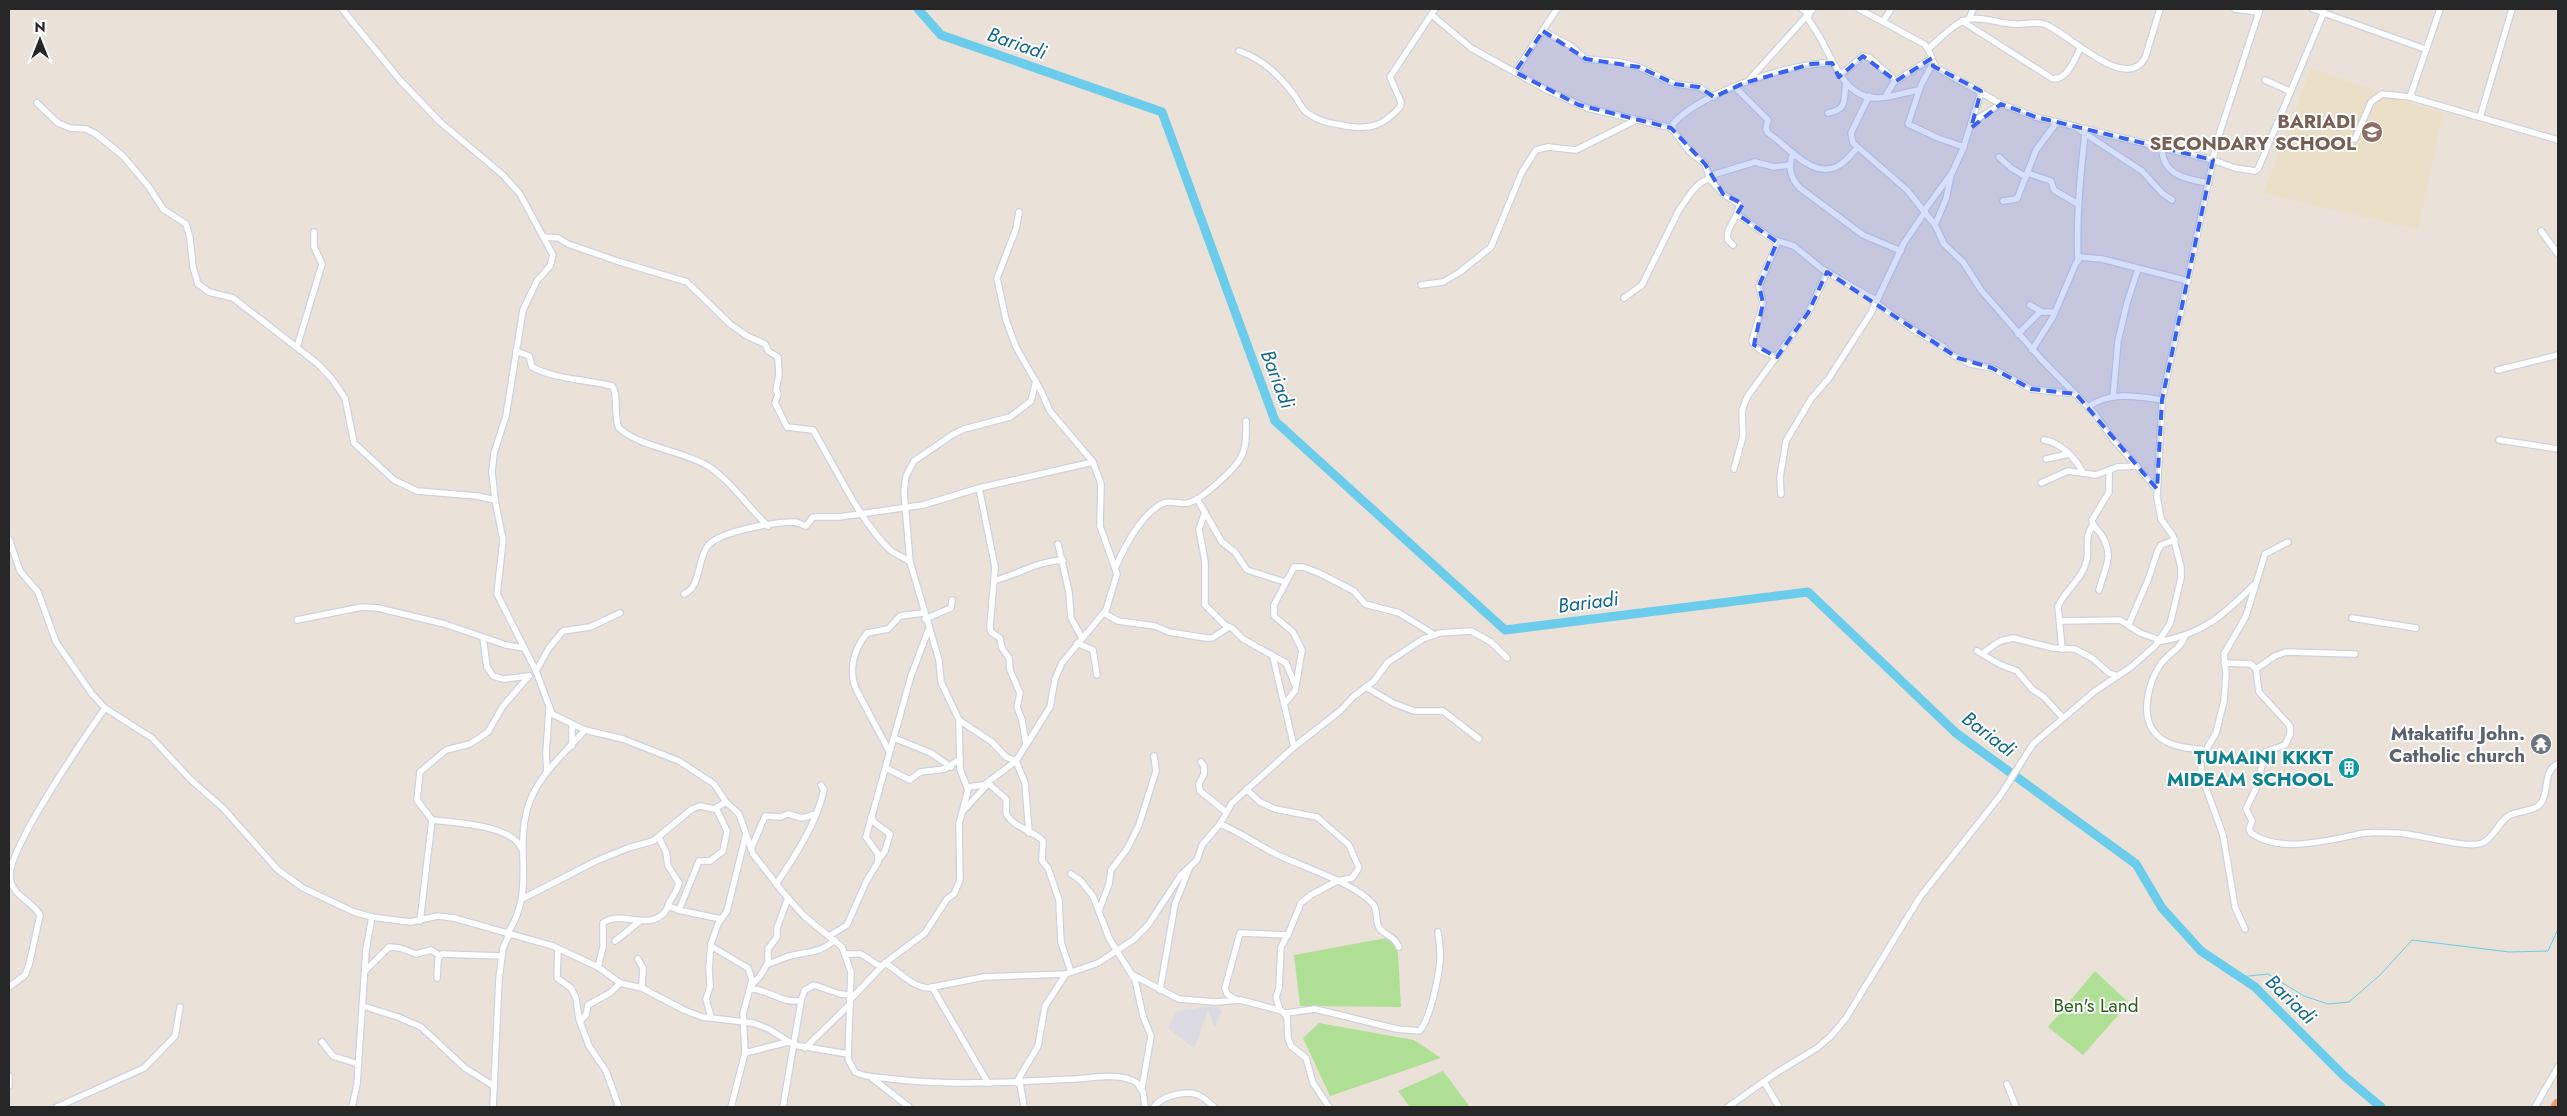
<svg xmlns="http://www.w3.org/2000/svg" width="2567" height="1116" font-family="Jost,sans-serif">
	<rect width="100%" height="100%" fill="#eae2d9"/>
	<polygon fill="#dcdae2" points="1215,1006 1222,1010 1215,1027 1208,1011 1194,1048 1168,1028 1177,1011"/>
	<polygon fill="#ecdfc8" points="2311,68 2443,114 2418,230 2263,193"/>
	<g fill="#b0e095">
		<polygon points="1397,936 1401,1007 1300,1006 1294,955"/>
		<polygon points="2095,971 2129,1003 2083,1055 2048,1027"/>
		<polygon points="1319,1023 1414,1040 1441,1058 1330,1096 1303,1038"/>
		<polygon points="1443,1071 1470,1107 1410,1107 1398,1091"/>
	</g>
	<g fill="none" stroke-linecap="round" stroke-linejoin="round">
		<polyline stroke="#6ccceb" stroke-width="1" points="2239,977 2268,974 2304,996 2328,1004 2349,1002 2380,975 2412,940 2509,952 2548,951 2558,929"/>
		<polyline stroke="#6ccceb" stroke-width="9" points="918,9 941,35 1162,112 1275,421 1505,630 1808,592 1956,733 2136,864 2162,908 2201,951 2255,987 2344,1076 2381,1107"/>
		<g stroke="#ced2e0" stroke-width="8">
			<g id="street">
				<path d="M342,9l57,70 41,43 63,53 17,19 33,61 -3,11 -13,15 -14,29 -17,106 -12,37 -2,19 3,28 8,40 -6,54 39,77 16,43 33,16 38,9 56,22 35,23 12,18 13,12 14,40 28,36 23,26 38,31 9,25 -3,87 7,13c10,6 25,5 37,7 61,7 121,3 182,0 19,-1 46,-7 63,4l6,9 2,15"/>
				<polyline points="1802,9 1809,15"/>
				<path d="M1859,9l65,35c8,7 6,17 13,24l64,36 35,13 177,43 22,8 20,3 3,-2 66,-157"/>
				<polyline points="2235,9 2258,12"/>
				<polyline points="2313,9 2425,49"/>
				<polyline points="1432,15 1471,48 1547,90 1587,108 1672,128"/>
				<path d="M1807,17c6,10 13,19 18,30 11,21 23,51 52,51 14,0 29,-6 42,-8"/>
				<polyline points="1969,19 1973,9"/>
				<polyline points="1884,20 1891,9"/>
				<path d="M1962,21l91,58c15,0 21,-19 27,-30"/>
				<polyline points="1543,31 1571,46 1586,59 1620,62 1639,67 1675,84 1699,87 1714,97"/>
				<path d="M1929,48c11,-9 26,-26 40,-29 15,-3 30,5 45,5 10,1 21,-3 30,0 21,6 81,70 101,34l15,-49"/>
				<path d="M1239,51c25,9 40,24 56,45 4,6 6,11 11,16 13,10 25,11 40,14 24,4 37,0 54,-19l1,-5 -11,-25 45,-68"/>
				<polyline points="1933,63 1921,85 1908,124 1938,138 1964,147"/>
				<polyline points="1515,72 1557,9"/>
				<polyline points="1840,75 1863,56 1870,58 1896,81"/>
				<polyline points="2265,80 2289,91"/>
				<polyline points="1748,81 1813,9"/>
				<path d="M1735,87l33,33 -2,9 2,4c19,12 43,45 68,34 9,-4 15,-12 21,-19"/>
				<polyline points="1869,96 1851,133 1853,143 1907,190 1935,225 1944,244 1963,262 1981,290 2042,360 2095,414 2112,438 2157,489"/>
				<polyline points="1885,97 1894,82 1932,58"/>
				<polyline points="2410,97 2440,9"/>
				<polyline points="37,103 58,123 70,128 86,129 96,134 123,156 149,187 163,209 186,224 190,238 193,267 198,284 209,292 233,298 318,364 332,379 345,398 354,443 394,480 417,491 477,496 495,500"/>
				<path d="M1828,113c20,-4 15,-11 18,-30"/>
				<polyline points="2480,117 2512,9"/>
				<polyline points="1971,123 2001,104"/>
				<polyline points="2075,127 2142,171 2162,193 2172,200"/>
				<polyline points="2355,139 2371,102 2382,94 2410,97 2558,140"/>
				<path d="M2162,147c0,28 23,32 46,36"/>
				<path d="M1793,153c-5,13 -3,25 7,35l63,47 38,16"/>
				<polyline points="1999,157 2011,168 2026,177"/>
				<polyline points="2027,173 2051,181 2054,190 2078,204"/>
				<polyline points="1709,176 1755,162 1774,167 1790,165"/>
				<polyline points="2003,201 2017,199 2036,150 2057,122"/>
				<polyline points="1924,211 1951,174"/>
				<polyline points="1737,214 1774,240 1794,246 1822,269 1877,301"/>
				<polyline points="1935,225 1946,199 1951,175 1963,149 1981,91"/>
				<polyline points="2541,231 2558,254"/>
				<path d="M544,237l14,1 10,6 49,17 70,21 43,42 17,12 18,8 3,7 10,6 1,18 -3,15 2,4 -3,9 12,24 26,3c23,38 46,90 77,120 6,5 14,7 20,12"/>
				<path d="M1733,245l-5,-5c-4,-12 12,-23 11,-36l-16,-10 -13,-15 -5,-15 -15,-12 -17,-22v-6c26,-31 119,-62 159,-61"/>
				<path d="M2078,261c-2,-43 2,-85 7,-127"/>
				<polyline points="1421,285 1443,282 1460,272 1491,247 1522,172 1536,150 1548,147 1576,150 1636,120"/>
				<path d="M1624,298l18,-13 37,-75c8,-11 17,-29 31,-31"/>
				<polyline points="1876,303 1914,330 1944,347 1949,353 1971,364 1992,368 2031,389 2076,394"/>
				<polyline points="2030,305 2042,312 2055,312"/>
				<polyline points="2018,334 2040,312"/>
				<polyline points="297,347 322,264 314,247 314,232"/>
				<polyline points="2032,350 2053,317 2076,263 2080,257 2102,259 2188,281"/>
				<path d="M516,351l13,5 3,11c25,13 53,12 80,19 7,8 1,29 7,42 22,20 63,22 89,38 23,15 40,41 60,60"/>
				<path d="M1777,357c-9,-3 -21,-7 -25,-16l11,-38 -4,-17 19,-45"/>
				<polyline points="2498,370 2558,355"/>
				<polyline points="2113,397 2118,341 2127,303 2138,269"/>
				<path d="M2088,407c22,-16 49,-11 74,-7"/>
				<path d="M2044,440c16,2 32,18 39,33"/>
				<polyline points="2499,440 2558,449"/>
				<polyline points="2046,459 2069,454"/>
				<polyline points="1734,469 1743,436 1742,411 1747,397 1808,313 1827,272"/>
				<polyline points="2041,483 2068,471 2096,475 2117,467 2137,466"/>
				<polyline points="979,488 995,567 990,627 991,632 1000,638 1002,648 1009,658 1010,670 1020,693 1017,707 1022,720 1026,745"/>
				<polyline points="1781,494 1780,477 1786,441 1811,399 1829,378 1871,313 1904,243 1925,212"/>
				<polyline points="1197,499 1222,542 1235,552 1247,570 1285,582"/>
				<polyline points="1205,512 1199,529 1205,562 1205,605 1225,625 1232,628 1243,639 1286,663 1295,685"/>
				<polyline points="9,539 20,571 38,592 56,642 92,694 105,708 152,738 190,779 223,808 278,870 303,888 354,912 372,917 410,922 438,916 454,918 553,946 598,967 620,983 642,988 684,1010 702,1017 753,1023 769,1029 794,1045 848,1054"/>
				<polyline points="1058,544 1069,592 1071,618 1082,638"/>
				<path d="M1116,566c10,-22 24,-49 45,-62 9,-5 18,1 27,-1 13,-3 49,-35 54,-48 5,-10 4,-23 4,-34"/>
				<path d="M996,580c23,-6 42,-19 67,-20"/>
				<path d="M2099,590c5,-21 16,-33 3,-54 -3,-6 -10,-9 -10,-16l17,-28v-21"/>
				<path d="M684,594c17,-7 13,-33 23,-47 10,-16 69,-25 88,-25 4,1 7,3 11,4l7,-9h26l84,-12 56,-17 114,-26"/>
				<polyline points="1104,613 1118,621 1155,626 1169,632 1206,638 1212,638 1229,627"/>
				<polyline points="2352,618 2416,628"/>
				<polyline points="925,619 951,608 952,600"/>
				<polyline points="297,620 362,607 378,608 445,624 506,645 524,648"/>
				<polyline points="2060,621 2120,620 2140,633 2160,640"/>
				<polyline points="2129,624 2148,580 2158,550 2161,545 2175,540"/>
				<path d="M2185,636c-5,14 -17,17 -25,29 -11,17 -21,51 -4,69 11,13 36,15 51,16"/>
				<polyline points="483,638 487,667 493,676 503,679 529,676"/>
				<path d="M2158,642c46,-8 65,-27 96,-57"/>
				<polyline points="1077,643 1093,650 1097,675"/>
				<path d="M2062,649l-4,-43c8,-17 25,-27 29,-47 2,-13 -3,-22 6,-34"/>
				<polyline points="1977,651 1999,664 2017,671 2032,689 2044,697 2063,718"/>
				<polyline points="1983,653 2000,641 2013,638 2053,648 2075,649 2092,658 2109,673 2118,676"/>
				<polyline points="1273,657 1294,747"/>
				<path d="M2224,663l27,1 5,5 3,23 31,34v9l-5,10 -20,7 -1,3 -6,29 -12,25 6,12 -3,8 2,4c30,22 81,6 114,0 10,-1 21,0 31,0 20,0 75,18 88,9 11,-6 14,-20 26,-27 9,-4 26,-4 31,-12 9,-12 1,-32 17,-39"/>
				<polyline points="2256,669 2275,656 2286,652 2355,654"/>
				<polyline points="536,671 549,648 563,631 590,627 620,613"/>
				<polyline points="1366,687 1393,703 1414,711 1443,711 1479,739"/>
				<polyline points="1285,703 1295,691 1302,650 1293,632 1274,616 1274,605 1294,567 1303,567 1319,573 1354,591 1365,604 1399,613 1435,635"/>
				<polyline points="959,720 992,742 1006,757 1016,761 1025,783 1029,833"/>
				<polyline points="894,738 931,753 951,767"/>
				<polyline points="572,746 572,724"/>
				<path d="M889,751l-33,-62c-8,-19 -2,-40 11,-56l21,-4 12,-13 23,-3"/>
				<polyline points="1201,762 1204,766 1204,774 1199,784 1200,791 1226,812"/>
				<polyline points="886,768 910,780 920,772 945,769 960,759"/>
				<polyline points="547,772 546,754 549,709"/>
				<path d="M988,783l18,16c1,5 -1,11 1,16 8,14 27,15 36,26l-1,20 6,7 11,32 2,42 10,30"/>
				<polyline points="968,787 984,785 1016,761 1050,707 1055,679 1062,663 1106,610 1117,574 1100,526 1101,484 1093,462 1050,411 1040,389 1016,347 1006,320 997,278 1016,229 1019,212"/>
				<polyline points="1247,790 1260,802 1275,809 1317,817 1349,845 1359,868 1352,878 1337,881 1311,895 1301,903 1289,932 1281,947 1279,988 1276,997 1280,1010"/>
				<polyline points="965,809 986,786"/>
				<polyline points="871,817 875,823 890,834 885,851 880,858"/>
				<path d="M432,820c23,3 80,5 89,28"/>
				<path d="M1220,824c20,8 36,20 54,29 27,14 80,29 99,51 6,8 1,17 7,25 7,7 14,7 19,18"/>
				<polyline points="751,849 765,816 780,817 788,814 802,818 816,814"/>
				<polyline points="1071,874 1080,880 1093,896 1109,938 1135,980 1143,1016 1151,1036 1142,1088"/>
				<path d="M776,884c20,-29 40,-60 48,-94l-3,-5"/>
				<polyline points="522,899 596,861 628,848 653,841 692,809 700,806 714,809 726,802"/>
				<polyline points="668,906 679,910 699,861 710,861 723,851 727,831 716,808"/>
				<polyline points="1100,908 1109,884 1111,870 1127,849 1139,825 1156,771 1154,756"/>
				<polyline points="678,910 721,919"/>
				<polyline points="420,921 432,820 417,800 420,772 446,750 470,744 488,732 503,706 529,676"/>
				<polyline points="2245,929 2235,907 2223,835 2203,780 2200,760 2216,733 2224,701 2226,674 2224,654 2246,616 2265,554 2288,542"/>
				<path d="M507,934c29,-43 8,-80 20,-124 8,-32 37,-56 58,-80"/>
				<polyline points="829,936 847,925 866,882 878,862 878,854 866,837 911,676 928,631"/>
				<polyline points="615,941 640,921"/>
				<polyline points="711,946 748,968 752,980 743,1014 745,1053 731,1107"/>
				<polyline points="558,949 557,978 571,988 576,998 579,1019 589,1046 606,1071 619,1107"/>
				<polyline points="846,954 861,954 881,967"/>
				<polyline points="638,959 643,968 642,988"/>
				<path d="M885,963c14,8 27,24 43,25l56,-11 82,-3 32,-11 35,-23 15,-15 33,-50 16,-15 5,-15 18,-21 12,-21 62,-56 46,-36 13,-14 21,-16 14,-19 35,-23 17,-6 31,-2 20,11 16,16"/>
				<polyline points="768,964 768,949 777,937 777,928 788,898"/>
				<path d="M598,967l5,-20v-24c15,-13 44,7 60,-9 4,-3 5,-9 7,-13 4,-6 7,-11 9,-18l-11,-17 -2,-14 -7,-14"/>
				<polyline points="365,971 389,947 400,948 416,954 431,950 439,955"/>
				<polyline points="1133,975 1179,999 1215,1002 1241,1000 1282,1011 1287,1017 1288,1038 1291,1046 1306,1058 1313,1083 1329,1107"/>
				<polyline points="437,978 438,959 442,954 501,956"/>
				<path d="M752,985l9,-10 6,-11c9,-2 15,-6 23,-8 19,-5 28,-2 45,-16"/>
				<path d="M9,987l16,-12 4,-10 11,-50c-9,-15 -28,-19 -30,-38 -3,-27 76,-142 95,-169"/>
				<polyline points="932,987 988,1083"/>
				<path d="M752,989c17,1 33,16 49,11l4,-10 9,-5 26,9 10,1"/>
				<polyline points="1160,990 1175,904 1189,869"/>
				<polyline points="1235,999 1227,994 1225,988 1240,933 1288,935"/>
				<polyline points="850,1000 885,963 925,933 947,899 954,894 960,880 959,824 968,790 960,769 959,720 941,682 939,660 910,562 904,492 906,476 914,461 952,435 964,429 1010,417 1031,401 1036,381"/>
				<polyline points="363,1006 398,1017 421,1027 465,1068 494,1086"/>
				<path d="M1286,1013l29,-4 82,20 22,2c11,-10 20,-56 21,-71 1,-9 -1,-19 -2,-28"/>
				<polyline points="711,1017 706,999 710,987 709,968 711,944 718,924 727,911 746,834"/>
				<polyline points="580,1021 586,1015 588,1005 610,993 620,983"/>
				<polyline points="322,1042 333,1056 358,1064"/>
				<polyline points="805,1048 850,1004"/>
				<polyline points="745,1053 788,1042"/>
				<polyline points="9,1076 9,1086"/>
				<polyline points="872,1078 909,1107"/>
				<polyline points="1764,1082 1779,1107"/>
				<polyline points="1016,1083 1038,1046 1045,1006 1066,974"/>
				<polyline points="1020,1083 1024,1107"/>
				<polyline points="2007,1084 2016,1107"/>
				<polyline points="57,1107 144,1068 175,1036 180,1007"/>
				<polyline points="352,1107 357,1084 366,950 372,917"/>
				<polyline points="493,1107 499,979 503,948 509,935"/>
				<polyline points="783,1107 801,1001"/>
				<path d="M1154,1107c7,-11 32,-17 44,-12 6,3 12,8 16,12"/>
				<polyline points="1728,1107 1776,1073 1817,1048 1831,1036 1846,1018 1920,897 2000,796 2033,744 2095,691 2131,667 2155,646 2170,624 2181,578 2181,567 2173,536 2161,519 2157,497 2162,400 2217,141 2260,9"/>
				<polyline points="2535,1107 2558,1067"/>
			</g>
		</g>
		<g stroke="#c3c3c3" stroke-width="12">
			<polyline id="highway" points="2556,1107 2558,1104"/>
		</g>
		<use href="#street" stroke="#fff" stroke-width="5.5"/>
		<use href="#highway" stroke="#fb9853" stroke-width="10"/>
	</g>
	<path fill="#3960f6" fill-opacity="0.2" stroke="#3960f6" stroke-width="4" stroke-dasharray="10 6" stroke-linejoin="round" d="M1543,31l43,28 53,8 36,17 24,3 15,10 30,-14 67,-19 21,-1 7,14 24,-21 33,25 36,-23 1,8 48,25 -10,37 30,-24 35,13 177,43 -51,240 -5,89 -81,-95 -45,-5 -39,-21 -34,-10 -131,-86 -19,41 -31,44 -23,-12 9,-42 -4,-17 18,-44 -40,-28 6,-10 -20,-10 -18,-30 -34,-36 -92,-23 -64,-33z"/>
	<defs>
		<g id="school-disc" transform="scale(1.125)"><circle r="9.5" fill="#8d6e63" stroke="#fff"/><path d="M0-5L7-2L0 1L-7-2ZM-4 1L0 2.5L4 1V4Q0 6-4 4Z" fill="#fff"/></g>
		<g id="temple-disc" transform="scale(1.125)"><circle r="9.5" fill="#6b7280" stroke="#fff"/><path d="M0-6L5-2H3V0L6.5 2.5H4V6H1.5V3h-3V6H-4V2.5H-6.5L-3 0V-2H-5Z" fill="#fff"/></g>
		<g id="building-disc" transform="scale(1.125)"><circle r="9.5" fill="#0f9aa8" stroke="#fff"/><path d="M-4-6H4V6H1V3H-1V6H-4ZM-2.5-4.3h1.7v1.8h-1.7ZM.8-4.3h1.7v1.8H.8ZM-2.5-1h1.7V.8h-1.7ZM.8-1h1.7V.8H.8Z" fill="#fff"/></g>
	</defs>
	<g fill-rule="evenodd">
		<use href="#school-disc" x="2372" y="132"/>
		<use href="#temple-disc" x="2541" y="744"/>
		<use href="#building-disc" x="2349" y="768"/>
	</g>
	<g text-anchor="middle" stroke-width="4" stroke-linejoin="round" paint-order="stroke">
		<g font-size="19" font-weight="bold" fill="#785e54" stroke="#fff" text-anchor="end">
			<text x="2356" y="128">BARIADI<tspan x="2356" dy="22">SECONDARY SCHOOL</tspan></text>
		</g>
		<g font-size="19" font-weight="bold" fill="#5b616d" stroke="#fff" text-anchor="end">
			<text x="2525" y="740">Mtakatifu John.<tspan x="2525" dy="22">Catholic church</tspan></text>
		</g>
		<g font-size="19" font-weight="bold" fill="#0d838f" stroke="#fff" text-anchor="end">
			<text x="2333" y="764">TUMAINI KKKT<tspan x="2333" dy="22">MIDEAM SCHOOL</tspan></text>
		</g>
		<g font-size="19" fill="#2a611a" stroke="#fff">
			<text x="2096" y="1012">Ben's Land</text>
		</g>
		<g font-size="20" font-style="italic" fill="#0f6893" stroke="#fff">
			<text transform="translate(1017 43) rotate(19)" y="7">Bariadi</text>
			<text transform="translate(1278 379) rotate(69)" y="7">Bariadi</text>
			<text transform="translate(1588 602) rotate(-7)" y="7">Bariadi</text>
			<text transform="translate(1989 734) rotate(37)" y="7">Bariadi</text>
			<text transform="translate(2291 999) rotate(44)" y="7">Bariadi</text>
		</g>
	</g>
	<rect width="2567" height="1116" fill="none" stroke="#272727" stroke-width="20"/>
	<g transform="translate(40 40)" stroke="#ffffff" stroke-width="4" paint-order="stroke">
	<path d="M0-4L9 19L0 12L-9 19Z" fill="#272727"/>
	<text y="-8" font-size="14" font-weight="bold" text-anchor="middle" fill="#272727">N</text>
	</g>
</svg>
